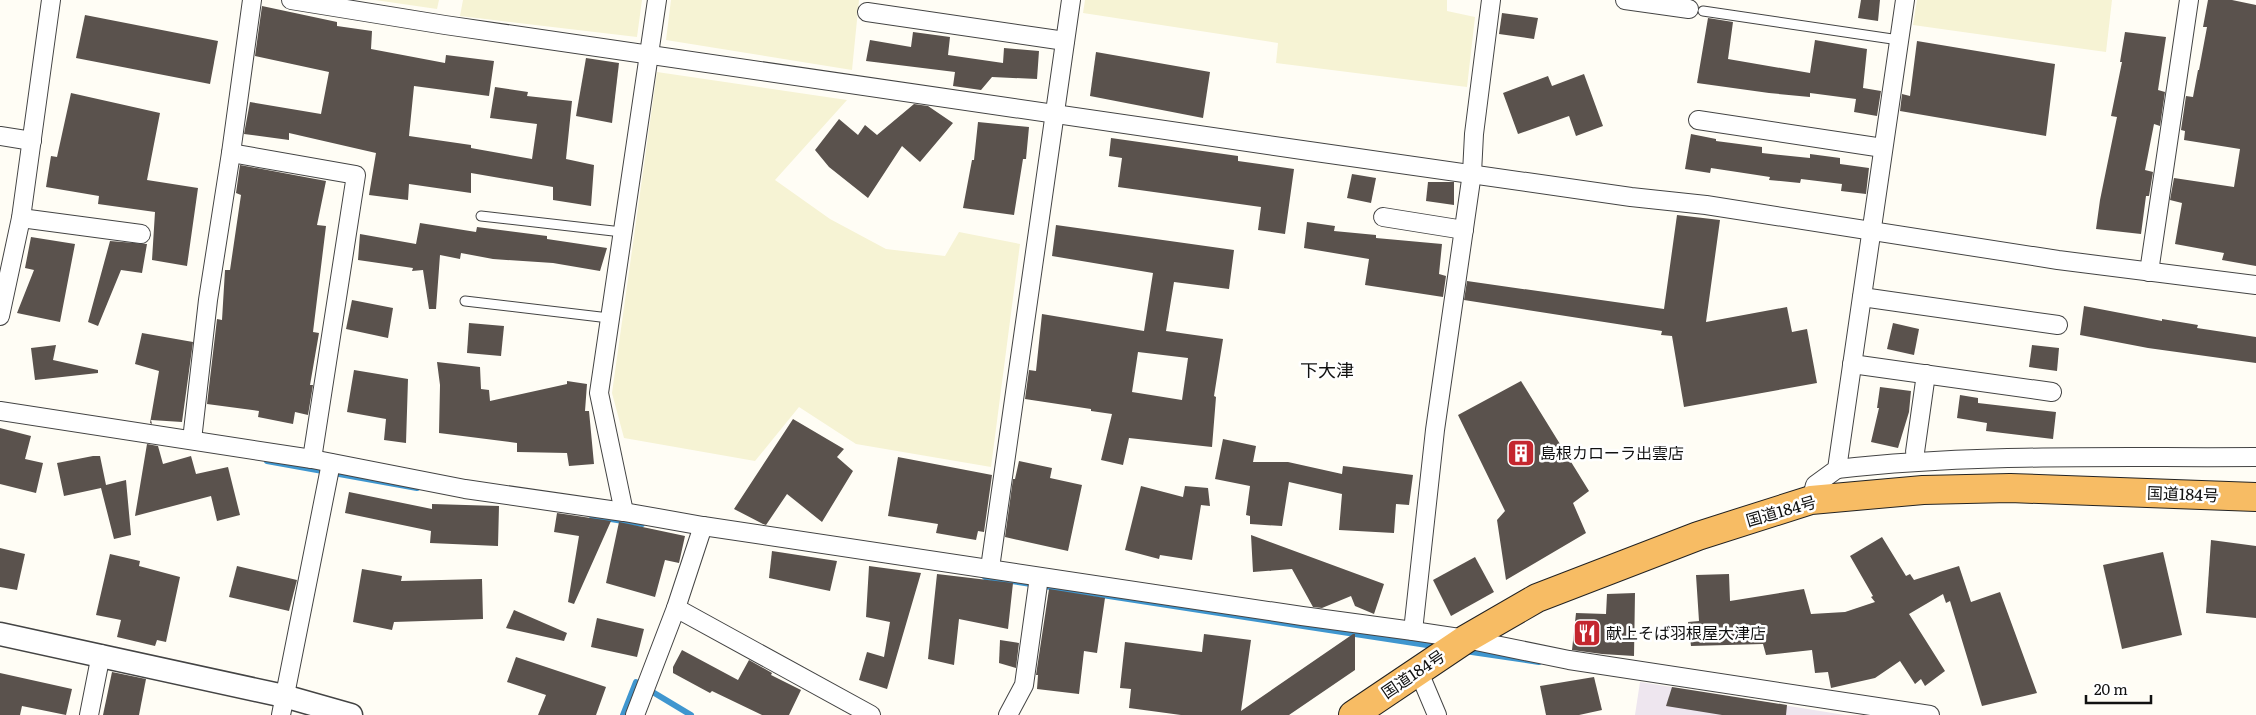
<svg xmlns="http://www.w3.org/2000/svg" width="2256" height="715" font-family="Literata,'Noto Sans JP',serif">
	<rect width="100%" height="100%" fill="#fffdf5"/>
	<polygon fill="#eee6ef" points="1640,682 1845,715 1635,715"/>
	<g fill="#f6f3d4">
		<polygon points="375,0 439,0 437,9"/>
		<polygon points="463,0 642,0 637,37 460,16"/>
		<polygon points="671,0 859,0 852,70 666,40"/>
		<polygon points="1085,0 1447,0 1447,11 1475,17 1467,87 1276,63 1278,43 1083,13"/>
		<polygon points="1917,0 2112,0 2106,52 1913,25"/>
		<polygon points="657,72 847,100 775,180 830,219 886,249 945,256 959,232 1020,244 991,467 856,444 799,407 755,461 624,438 612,393"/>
	</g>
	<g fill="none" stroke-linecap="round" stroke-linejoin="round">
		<g stroke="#3f96cf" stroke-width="6">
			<polyline points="267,461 417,488"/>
			<polyline points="592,516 642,524"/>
			<polyline points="985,577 1440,647"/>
			<polyline points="1465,651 1539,662"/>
			<polyline points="623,715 636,682 691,715"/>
		</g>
	</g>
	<g fill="#5a524d" fill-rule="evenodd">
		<polygon points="1861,0 1880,0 1878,21 1858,18"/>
		<polygon points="2208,0 2232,0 2256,5 2256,266 2222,260 2224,253 2175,244 2182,203 2170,200 2174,178 2234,187 2240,149 2184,140 2185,131 2181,130 2186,96 2193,97 2198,70 2199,70 2207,27 2203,27"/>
		<polygon points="262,6 337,22 337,26 372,31 371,49 445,63 446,55 494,61 489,96 414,86 409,136 471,145 471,148 532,159 537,124 490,118 495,87 528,92 527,96 572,101 566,159 594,165 591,206 553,200 553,187 471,173 471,193 409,184 408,200 369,195 376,153 289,133 289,140 244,134 250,102 321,114 329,72 255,56"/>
		<polygon points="1502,13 1538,18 1534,39 1499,34"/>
		<polygon points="85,15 218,41 210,84 76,58"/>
		<polygon points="1708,18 1733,22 1728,59 1810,73 1815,40 1867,49 1863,88 1881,91 1877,116 1854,112 1856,99 1810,93 1810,97 1769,93 1697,83"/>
		<polygon points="913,32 950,37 948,55 1003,63 1004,48 1039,51 1037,79 992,77 981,90 953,86 955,72 866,61 870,40 911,47"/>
		<polygon points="2125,32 2166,37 2158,90 2165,92 2160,126 2154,124 2145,170 2153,172 2149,196 2146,196 2141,234 2096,229 2100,200 2117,117 2111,116 2122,62 2120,62"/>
		<polygon points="1917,41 2055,64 2046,136 1900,111 1902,94 1910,96"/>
		<polygon points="1096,52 1210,72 1203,118 1090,96"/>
		<polygon points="586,58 619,63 612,123 576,116"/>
		<polygon points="1584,74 1603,126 1576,136 1569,116 1518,134 1503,93 1548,76 1552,86"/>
		<polygon points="71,93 160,113 147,180 198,188 187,266 152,260 155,212 98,204 99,196 46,187 51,156 57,157"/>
		<polygon points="914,104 928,106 953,123 920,162 902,146 868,198 829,167 815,150 839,119 858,135 865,125 877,135"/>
		<polygon points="978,122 1029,127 1026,159 1023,159 1014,215 963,208 972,160 974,160"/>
		<polygon points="1691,134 1716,139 1716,141 1762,147 1762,153 1810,158 1810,154 1840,158 1840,164 1869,168 1866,194 1841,191 1842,184 1801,179 1800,183 1769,180 1770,177 1711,168 1710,173 1685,169"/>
		<polygon points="1111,138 1238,156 1238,161 1294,169 1285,234 1258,230 1261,207 1118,187 1122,158 1109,156"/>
		<polygon points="240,165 326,181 317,225 326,226 313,332 319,333 310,385 313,385 308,415 295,412 293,424 258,417 259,411 207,404 217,319 222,320 225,270 230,270 241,195 236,193"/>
		<polygon points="1352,174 1376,178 1371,203 1347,198"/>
		<polygon points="1428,182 1454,182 1454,205 1426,201"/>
		<polygon points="1677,215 1720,220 1706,322 1787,307 1792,332 1807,329 1817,383 1684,407 1672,336 1661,335 1662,331 1464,300 1467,281 1664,309"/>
		<polygon points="1307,222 1335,226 1334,231 1376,235 1376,238 1442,244 1439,274 1446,276 1443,297 1365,285 1369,259 1304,248"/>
		<polygon points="420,223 476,232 477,227 547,236 547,239 607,248 600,271 553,263 493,259 461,253 460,259 440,255 436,309 429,309 423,270 412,271 413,268 358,260 360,234 416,244"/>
		<path d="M1056,225l178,25 -5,39 -55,-7 -8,49 57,8 -9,57 2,1 -4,50 -83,-9 -6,27 -22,-5 11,-46 -21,-3v-2l-66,-10 4,-29 7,1 6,-57 102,17 9,-58 -101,-17zM1138,352l50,6 -6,42 -50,-8z"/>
		<polygon points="31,237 75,244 60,322 17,313 34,270 25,268"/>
		<polygon points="110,241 147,244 142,273 121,270 98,326 88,322"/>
		<polygon points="352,300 393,308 388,338 346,329"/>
		<polygon points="2084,306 2162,321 2162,319 2198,325 2197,328 2256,337 2256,363 2148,348 2080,335"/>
		<polygon points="469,323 504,326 501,356 467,353"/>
		<polygon points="1893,323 1919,329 1914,355 1887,349"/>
		<polygon points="142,333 193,342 182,422 151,420 152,424 150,423 159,371 135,364"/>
		<polygon points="56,345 53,360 98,370 98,373 35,380 31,348"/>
		<polygon points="2032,345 2059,348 2057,371 2029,367"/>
		<polygon points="437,362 480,367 481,389 489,390 490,401 567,384 567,381 587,384 585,411 589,411 594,464 569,466 567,453 517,452 517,443 439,433 440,385"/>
		<polygon points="354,370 408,379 406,443 384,440 386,419 347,412"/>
		<polygon points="1521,381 1589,491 1573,503 1586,533 1506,580 1497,520 1505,511 1458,415"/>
		<polygon points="1880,387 1911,391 1909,412 1898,448 1871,442 1879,408 1877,408"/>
		<polygon points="1960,395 1978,398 1978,403 2056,412 2053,439 1986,431 1987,423 1957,418"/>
		<polygon points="793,419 844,449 837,457 853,471 822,522 787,494 766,525 763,524 734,509"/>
		<polygon points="0,428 31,436 25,459 43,463 36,493 0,484"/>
		<polygon points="1223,439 1256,446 1253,462 1288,462 1342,474 1343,466 1413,475 1409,505 1396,504 1394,533 1339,530 1342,494 1289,482 1282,526 1250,524 1250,516 1246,515 1250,486 1215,479"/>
		<polygon points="147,444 158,446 163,464 191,456 196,474 228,467 240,515 217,521 211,496 135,516"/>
		<polygon points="93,456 100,456 106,485 126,480 131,535 114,539 101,488 64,496 57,463"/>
		<polygon points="898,457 992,475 984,532 978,531 976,540 936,533 938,524 888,516"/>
		<polygon points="1019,461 1052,468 1050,478 1082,485 1068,551 1005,537 1013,479 1015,479"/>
		<polygon points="1141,486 1183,497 1185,486 1208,488 1210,506 1201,505 1192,560 1160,555 1159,559 1125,550"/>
		<polygon points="349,492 432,509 432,504 499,506 498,546 430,543 431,531 345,513"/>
		<polygon points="557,513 611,521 574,604 568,602 579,536 554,532"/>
		<polygon points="619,522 685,536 679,563 665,560 655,597 606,583"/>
		<polygon points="1251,535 1384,584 1374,614 1355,606 1351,596 1322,608 1313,607 1292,569 1253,572"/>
		<polygon points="1882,537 1906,576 1910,574 1914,580 1959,566 1971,602 2000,592 2037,693 1982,706 1950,601 1946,603 1943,594 1909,614 1945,671 1925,686 1921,679 1915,684 1900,661 1875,678 1831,688 1828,672 1815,673 1812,650 1766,655 1763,644 1691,646 1688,622 1699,621 1696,575 1729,574 1730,601 1804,589 1811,614 1845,612 1875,602 1871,597 1873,596 1850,556"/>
		<polygon points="2211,540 2256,546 2256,618 2206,613"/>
		<polygon points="0,548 25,554 17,590 0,587"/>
		<polygon points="772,551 837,561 830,591 769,578"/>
		<polygon points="2163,552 2182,635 2122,649 2103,565"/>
		<polygon points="110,554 140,561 139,566 180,577 166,642 157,640 155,646 117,637 121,620 96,615"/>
		<polygon points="1475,557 1494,592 1451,616 1433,580"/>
		<polygon points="237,566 297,580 289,611 229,597"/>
		<polygon points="869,566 921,573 887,689 859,680 867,652 884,657 890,622 866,617"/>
		<polygon points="362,569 402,576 401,581 482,579 483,619 394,622 392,630 353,622"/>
		<polygon points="937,574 1013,583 1008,629 959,619 954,665 928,659"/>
		<polygon points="1049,589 1105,598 1097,653 1084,651 1079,694 1037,689 1038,675 1036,675"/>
		<polygon points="1635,593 1634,656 1602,654 1572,650 1576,613 1606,614 1607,594"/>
		<polygon points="514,610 567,633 564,641 506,628"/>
		<polygon points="597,618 644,629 637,657 591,647"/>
		<polygon points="1204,634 1251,640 1241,711 1353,634 1355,634 1355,670 1289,715 1181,715 1129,708 1131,689 1120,688 1125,642 1202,652"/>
		<polygon points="1000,640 1019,643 1016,668 999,663"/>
		<polygon points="682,650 738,680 749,660 772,673 771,675 801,690 789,715 762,715 712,691 710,693 673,673 673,667"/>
		<polygon points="516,657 606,687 596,715 538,715 546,695 507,682"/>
		<polygon points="112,672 146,679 139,715 103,715"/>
		<polygon points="0,673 72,689 66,715 22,706 20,715 0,715"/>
		<polygon points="1594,677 1602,710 1579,715 1546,715 1540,686"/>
		<polygon points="1672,687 1787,705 1786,715 1722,715 1666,706"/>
	</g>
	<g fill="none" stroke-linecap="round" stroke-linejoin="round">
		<g stroke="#444" stroke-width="11">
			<g id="service">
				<polyline points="1703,11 1899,40"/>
				<polyline points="481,216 622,232"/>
				<polyline points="465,301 609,318"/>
			</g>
		</g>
		<g stroke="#444" stroke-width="20">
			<g id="minor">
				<polyline points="291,0 445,25 1316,152 1631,197 1706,205 2058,260 2256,285"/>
				<polyline points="1625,0 1689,9"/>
				<polyline points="867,12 1065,41"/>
				<polyline points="1698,120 1883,148"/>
				<polyline points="0,136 32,141"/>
				<polyline points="231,153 356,175 312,459"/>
				<polyline points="1383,217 1464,230"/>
				<polyline points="21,218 141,234"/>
				<polyline points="2149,272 2189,0"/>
				<polyline points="1862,297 2058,325"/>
				<polyline points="0,316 21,218 51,0"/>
				<polyline points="1852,364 2052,392"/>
				<polyline points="0,411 312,459 465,489 624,512 703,526 1302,616 1413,631 1466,639 1569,660 1930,715"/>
				<polyline points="192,440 208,300 231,153 252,0"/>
				<polyline points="1915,452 1926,374"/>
				<path d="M1837,469c139,-16 280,-11 419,-12"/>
				<polyline points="1811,500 1815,485 1837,469 1905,0"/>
				<polyline points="624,512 599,393 657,0"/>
				<polyline points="990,568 1071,0"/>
				<polyline points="676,608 871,715"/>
				<polyline points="1413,631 1435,430 1472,173 1474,134 1491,0"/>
				<polyline points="1418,670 1437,715"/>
				<polyline points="89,715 101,654"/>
				<polyline points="281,715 331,463"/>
				<polyline points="635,715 676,608 703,526"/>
				<polyline points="1008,715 1024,685 1039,577"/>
			</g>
		</g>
		<g stroke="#444" stroke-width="25">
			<polyline id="tertiary" points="0,634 284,696 351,715"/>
		</g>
		<g stroke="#222" stroke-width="30">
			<polyline id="trunk" points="1353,715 1466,639 1537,598 1698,536 1811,500 1923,490 2010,488 2256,497"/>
		</g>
		<use href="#service" stroke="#fff" stroke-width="9"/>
		<use href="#minor" stroke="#fff" stroke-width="18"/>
		<use href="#tertiary" stroke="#fff" stroke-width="22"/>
		<use href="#trunk" stroke="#f7bc64" stroke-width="28"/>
	</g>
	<defs>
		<g id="building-square" transform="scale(1.4375)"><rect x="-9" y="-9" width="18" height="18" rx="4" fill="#c4262e" stroke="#fff"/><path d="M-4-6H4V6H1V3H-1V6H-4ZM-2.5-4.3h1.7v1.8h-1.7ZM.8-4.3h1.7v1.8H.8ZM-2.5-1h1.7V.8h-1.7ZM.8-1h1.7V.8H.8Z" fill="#fff"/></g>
		<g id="restaurant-square" transform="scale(1.4375)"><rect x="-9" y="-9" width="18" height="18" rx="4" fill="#c4262e" stroke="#fff"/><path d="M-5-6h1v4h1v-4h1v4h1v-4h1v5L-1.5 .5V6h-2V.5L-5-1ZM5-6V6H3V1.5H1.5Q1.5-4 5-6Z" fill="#fff"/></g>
	</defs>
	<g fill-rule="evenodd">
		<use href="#building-square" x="1521" y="453"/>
		<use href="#restaurant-square" x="1587" y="633"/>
	</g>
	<g text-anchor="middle" stroke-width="5" stroke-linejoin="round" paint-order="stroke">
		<g font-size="16" fill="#111" stroke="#fff" text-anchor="start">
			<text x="1540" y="459">島根カローラ出雲店</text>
			<text x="1606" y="639">献上そば羽根屋大津店</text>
		</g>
		<g font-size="16" fill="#111" stroke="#fff">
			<text transform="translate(2183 494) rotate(2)" y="6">国道184号</text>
			<text transform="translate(1781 511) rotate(-16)" y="6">国道184号</text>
			<text transform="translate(1413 674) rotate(-34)" y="6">国道184号</text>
		</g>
		<g font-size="18" fill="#111" stroke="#fff">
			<text x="1327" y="377">下大津</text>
		</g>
	</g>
	<path d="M2086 695v8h65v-8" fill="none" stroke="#111111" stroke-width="2.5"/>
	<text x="2094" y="695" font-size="15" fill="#111111" stroke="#ffffff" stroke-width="4" paint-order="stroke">20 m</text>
</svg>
